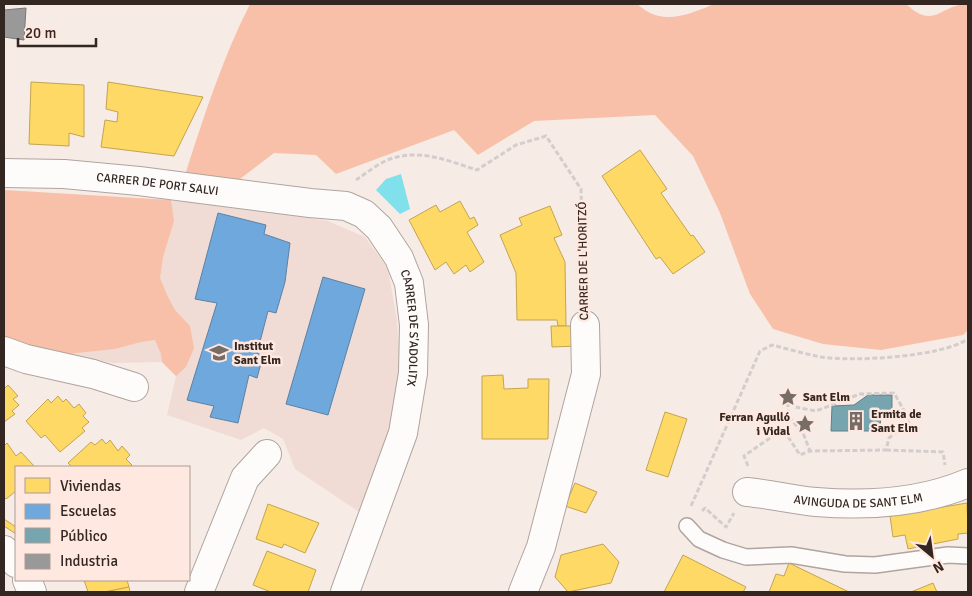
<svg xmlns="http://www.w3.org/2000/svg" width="972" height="596" font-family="Signika,sans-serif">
	<rect width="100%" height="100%" fill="#f7ebe6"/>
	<polygon fill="#f0dcd5" points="4,190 233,205 328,221 365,237 388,269 397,320 401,379 375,482 362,514 295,469 283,439 264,428 241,440 167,415 176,376 162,362 113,363 4,345"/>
	<g fill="#f8c0a8">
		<path d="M250,4h387c4,3 9,7 13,9 20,10 45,-1 64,-9h192c29,27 34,0 62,0v326l-5,5 -82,15 -58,-6 -50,-15 -23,-35 -30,-81 -27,-57 -38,-41 -121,6 -56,34 -24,-25 -118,44 -20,-19 -42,-2 -34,26 -56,-1c19,-59 38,-119 66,-174z"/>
		<polygon points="4,190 171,200 174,221 163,257 160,278 168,297 175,310 190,326 194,348 186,367 176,376 162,362 161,354 155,340 141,342 115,349 58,355 4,345"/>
	</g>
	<polygon fill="#80e0ec" points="401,174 410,209 400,214 376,190 386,179"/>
	<g fill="#ffd966" stroke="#c2a451">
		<polygon points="31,82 84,85 84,137 69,133 69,146 29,144"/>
		<polygon points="108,82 203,97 174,156 101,147 105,120 117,122 118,112 106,109"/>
		<polygon points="640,150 667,189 661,193 691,236 693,235 705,252 673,274 660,257 656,259 602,176"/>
		<polygon points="460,201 470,219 474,217 478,225 467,232 484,262 470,272 466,265 454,274 446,262 435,270 409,220 436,205 440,212"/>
		<polygon points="550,206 562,235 554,238 565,262 566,326 558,326 557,320 517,320 516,273 500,235 522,225 519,218"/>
		<polygon points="551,326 577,326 577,346 552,347"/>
		<polygon points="503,375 504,389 528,388 528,379 549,379 548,439 482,439 482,376"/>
		<polygon points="8,385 18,396 13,399 19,405 12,411 15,414 4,422 4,389"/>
		<polygon points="58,396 63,402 66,399 74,408 79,404 86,413 83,416 89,422 82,428 85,431 60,452 45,435 41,438 26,421 48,399 51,403"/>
		<polygon points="665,412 687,419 668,477 646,470"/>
		<polygon points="102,439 106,444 110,440 118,451 122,446 130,455 126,459 132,465 129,467 72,467 68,463 91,442 95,445"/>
		<polygon points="7,443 16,456 21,452 35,467 16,467 16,491 6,499 4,497 4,446"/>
		<polygon points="575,483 597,492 586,513 565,506"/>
		<polygon points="967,503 968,533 958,534 958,539 908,549 905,535 893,537 890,516"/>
		<polygon points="268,504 319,523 305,553 284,544 282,548 256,539"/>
		<polygon points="4,519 16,527 16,534 4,526"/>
		<polygon points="603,544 619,562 611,583 568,592 555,577 561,555"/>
		<polygon points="267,551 316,570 308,592 271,592 253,585"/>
		<polygon points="683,555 746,587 743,592 664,592"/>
		<polygon points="789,563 849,592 769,592 776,574 784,576"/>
		<polygon points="84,580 127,580 129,587 105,592 88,592"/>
		<polygon points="933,583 937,592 911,592"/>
		<polygon points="129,587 130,592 105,592"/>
	</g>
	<g fill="#6fa8dc" stroke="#5d81a4">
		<polygon points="218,213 266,225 264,234 290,243 285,282 276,313 268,311 257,353 263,356 257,378 249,375 238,423 210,417 214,406 187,400 217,303 195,299"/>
		<polygon points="323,277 365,289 328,415 286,404"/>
	</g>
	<polygon fill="#76a5af" stroke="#627f84" points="868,395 892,395 892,410 881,410 880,431 831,431 832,406 854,405"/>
	<polygon fill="#999" stroke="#7b7775" points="26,8 24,40 4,37 4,10"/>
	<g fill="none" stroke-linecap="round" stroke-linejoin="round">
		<g stroke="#afa49f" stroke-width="18">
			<polyline id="lane" points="687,526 699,539 723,550 746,557 791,555 845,564 875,565 948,555 968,556"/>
		</g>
		<g stroke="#afa49f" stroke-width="30">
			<g id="street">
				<path id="s1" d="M4,173l60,1 75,7 171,22 36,3 18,8 15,14 20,30 10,25 5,42 -1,48 -10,60 -58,159"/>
				<polyline points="4,351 26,359 93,374 134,387"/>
				<path id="s2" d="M747,492c23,2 46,8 69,10 50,4 105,1 152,-19"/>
				<polyline points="4,550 16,563"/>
				<polyline points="27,580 32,592"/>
				<polyline points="199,592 245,478 267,454"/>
				<polyline points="523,592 541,547 586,374 585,325"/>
			</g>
		</g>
		<g stroke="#d3cdcb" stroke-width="3" stroke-dasharray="5 2.5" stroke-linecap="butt">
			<path d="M356,180c12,-8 26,-20 41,-23 27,-7 55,5 80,13l39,-25 30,-9 35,53 3,110"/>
			<polyline points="886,450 943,452 945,465"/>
			<polyline points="748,466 744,456 783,429 800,455 810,451 886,450 889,438 910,421 894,393 860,394 816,411 795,407 788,397 788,416 803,433 810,451"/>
			<path d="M691,506l69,-155 12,-6c16,4 33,9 49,12 33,5 120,0 147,-18"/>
			<polyline points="702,511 705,508 726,527 734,513"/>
		</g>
		<use href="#lane" stroke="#fefcfb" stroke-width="15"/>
		<use href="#street" stroke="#fefcfb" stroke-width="28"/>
	</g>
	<defs>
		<g id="school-bare" transform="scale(1.5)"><path d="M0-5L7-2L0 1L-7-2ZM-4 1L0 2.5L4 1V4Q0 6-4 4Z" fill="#786c66" stroke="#fee8df" stroke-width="2.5" paint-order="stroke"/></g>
		<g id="sight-bare" transform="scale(1.5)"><path d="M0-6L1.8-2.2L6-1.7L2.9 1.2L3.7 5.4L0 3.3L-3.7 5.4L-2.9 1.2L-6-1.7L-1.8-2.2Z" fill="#786c66" stroke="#fee8df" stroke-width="2.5" paint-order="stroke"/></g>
		<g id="building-bare" transform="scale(1.5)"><path d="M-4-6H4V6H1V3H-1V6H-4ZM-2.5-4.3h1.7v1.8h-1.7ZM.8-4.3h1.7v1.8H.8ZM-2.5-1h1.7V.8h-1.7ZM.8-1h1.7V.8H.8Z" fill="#786c66" stroke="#fee8df" stroke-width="2.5" paint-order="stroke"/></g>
	</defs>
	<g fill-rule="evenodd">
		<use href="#school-bare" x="219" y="353"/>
		<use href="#sight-bare" x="788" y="397"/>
		<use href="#building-bare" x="856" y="421"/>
		<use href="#sight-bare" x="805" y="424"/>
	</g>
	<g text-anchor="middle" stroke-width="5" stroke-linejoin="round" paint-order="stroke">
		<g font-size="12" fill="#342721" stroke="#fee8df">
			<text dy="4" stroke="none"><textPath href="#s1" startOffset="154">CARRER DE PORT SALVI</textPath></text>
			<text transform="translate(583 261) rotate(-91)" y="4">CARRER DE L'HORITZÓ</text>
			<text dy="4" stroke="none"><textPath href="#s1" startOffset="492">CARRER DE S'ADOLITX</textPath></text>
			<text dy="4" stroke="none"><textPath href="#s2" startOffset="112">AVINGUDA DE SANT ELM</textPath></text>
		</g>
		<g font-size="12" font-weight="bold" fill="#342721" stroke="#fee8df" text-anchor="start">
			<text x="234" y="350">Institut<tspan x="234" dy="14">Sant Elm</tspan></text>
			<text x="803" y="401">Sant Elm</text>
			<text x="871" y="418">Ermita de<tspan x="871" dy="14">Sant Elm</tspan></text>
			<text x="790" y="421" text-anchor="end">Ferran Agulló<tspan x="790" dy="14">i Vidal</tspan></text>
		</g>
	</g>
	<rect width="972" height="596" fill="none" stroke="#342721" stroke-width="10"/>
	<rect x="15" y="466" width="175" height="115" fill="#fee8df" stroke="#ad9b93"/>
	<rect x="25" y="478" width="25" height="15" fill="#ffd966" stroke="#ad9b93"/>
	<text x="60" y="491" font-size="15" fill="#342721">Viviendas</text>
	<rect x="25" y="504" width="25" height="15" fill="#6fa8dc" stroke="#ad9b93"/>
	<text x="60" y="516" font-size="15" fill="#342721">Escuelas</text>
	<rect x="25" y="528" width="25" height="15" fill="#76a5af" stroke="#ad9b93"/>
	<text x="60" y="541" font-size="15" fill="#342721">Público</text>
	<rect x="25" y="554" width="25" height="15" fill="#999999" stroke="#ad9b93"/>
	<text x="60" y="566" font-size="15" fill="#342721">Industria</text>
	<g transform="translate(932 556) rotate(151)" stroke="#fee8df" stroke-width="4" paint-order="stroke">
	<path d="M0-4L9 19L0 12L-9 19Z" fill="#342721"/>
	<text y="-8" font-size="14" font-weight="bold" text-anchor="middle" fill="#342721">N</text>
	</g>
	<path d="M18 38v8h78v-8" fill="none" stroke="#342721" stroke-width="2.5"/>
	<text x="25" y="38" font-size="15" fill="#342721" stroke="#fee8df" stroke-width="4" paint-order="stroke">20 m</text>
</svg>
